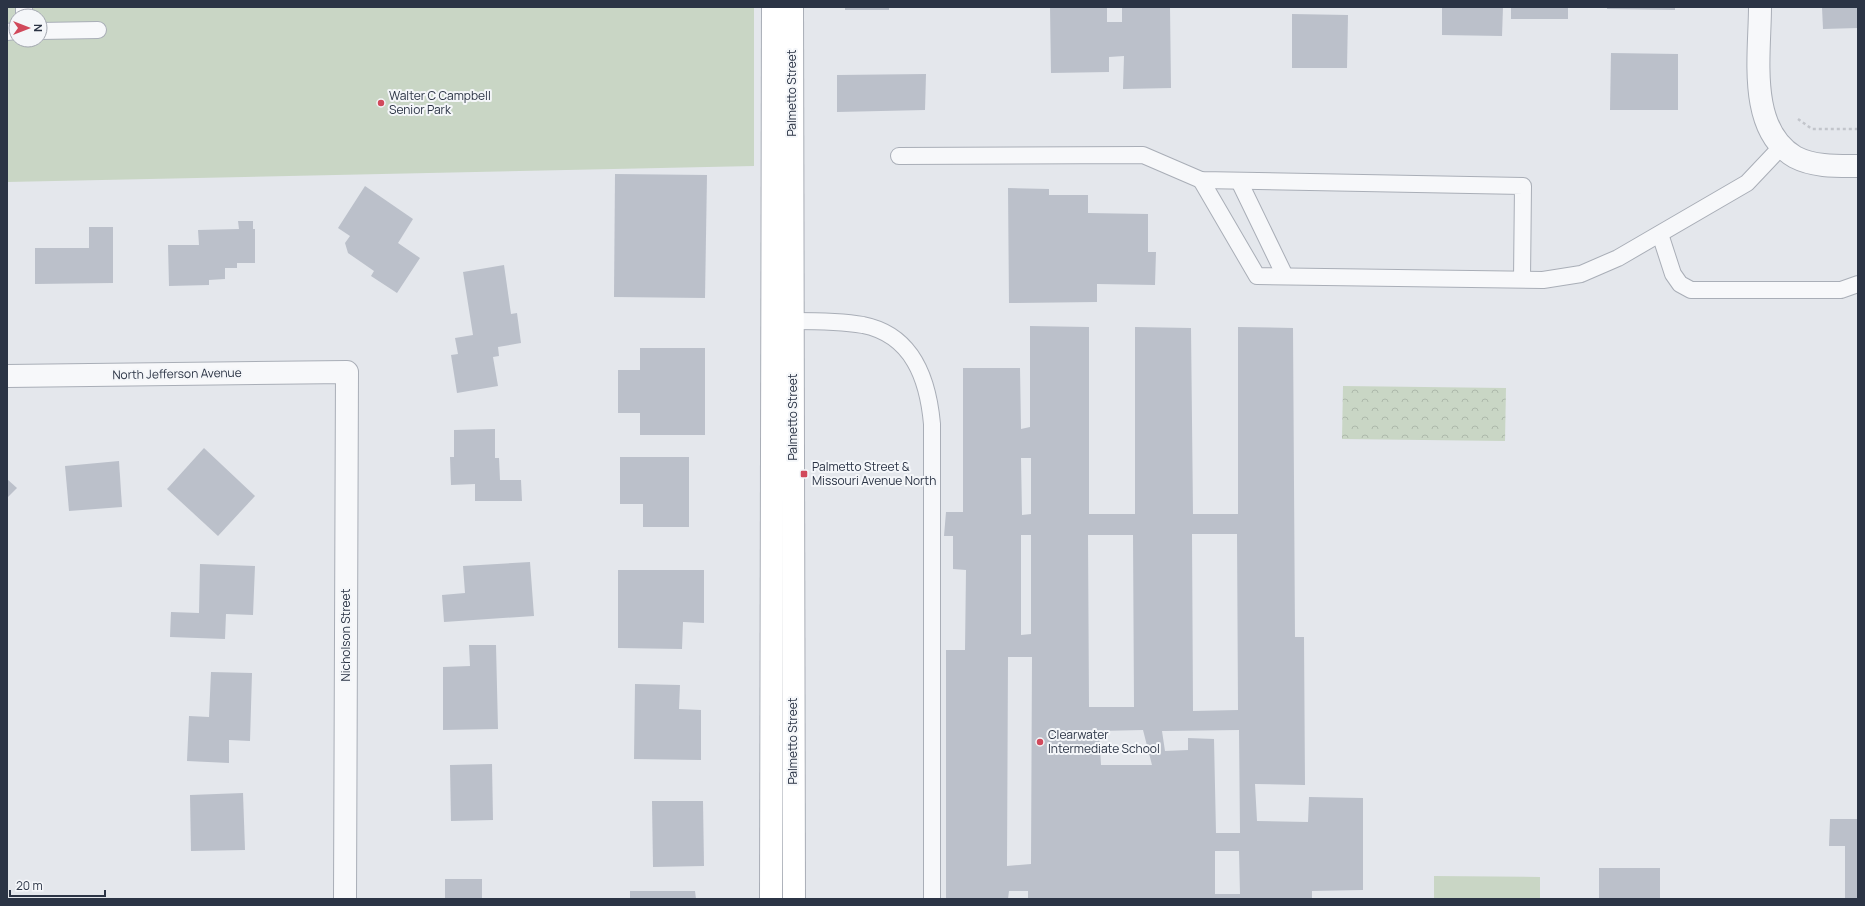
<svg xmlns="http://www.w3.org/2000/svg" width="1865" height="906" font-family="Manrope,sans-serif">
	<defs>
		<pattern id="forest-crowns" width="20" height="18" patternUnits="userSpaceOnUse"><rect width="20" height="18" fill="#c9d6c5"/><path d="M2 6a3 3 0 1 1 6 0M12 15a3 3 0 1 1 6 0" fill="none" stroke="#adb8ab"/></pattern>
	</defs>
	<rect width="100%" height="100%" fill="#e4e7ec"/>
	<g fill="#c9d6c5" fill-rule="evenodd">
		<path d="M7,7h747v159l-747,16zM16,16h24v24h-24z"/>
		<polygon points="1434,876 1540,877 1540,899 1434,899"/>
	</g>
	<polygon fill="url(#forest-crowns)" points="1343,386 1506,388 1505,441 1342,439"/>
	<g fill="#bbc0ca" fill-rule="evenodd">
		<rect x="845" y="7" width="44" height="3"/>
		<polygon points="1050,7 1107,7 1107,22 1122,22 1122,7 1170,7 1171,88 1123,89 1124,56 1109,57 1109,72 1051,73"/>
		<polygon points="1442,7 1503,7 1502,36 1442,35"/>
		<rect x="1511" y="7" width="57" height="12"/>
		<polygon points="1607,7 1675,7 1675,10 1607,9"/>
		<polygon points="1822,7 1858,7 1858,28 1823,29"/>
		<polygon points="1292,14 1348,15 1347,68 1292,68"/>
		<polygon points="1611,53 1678,54 1678,110 1610,110"/>
		<polygon points="926,74 925,110 837,112 837,75"/>
		<polygon points="615,174 707,175 705,298 614,297"/>
		<polygon points="365,186 413,219 398,243 420,258 397,293 371,276 374,271 348,253 345,243 350,236 338,228"/>
		<polygon points="1008,188 1049,189 1049,195 1088,195 1088,213 1148,214 1148,252 1156,252 1155,285 1097,284 1097,302 1009,303"/>
		<polygon points="238,221 253,221 253,229 255,229 255,263 237,263 237,268 225,268 225,279 209,280 209,285 169,286 168,245 199,245 198,230 239,229"/>
		<polygon points="89,227 113,227 113,283 35,284 35,248 89,248"/>
		<polygon points="504,265 511,314 517,313 521,343 498,347 499,356 493,357 498,386 457,393 451,355 458,354 455,338 473,335 463,272"/>
		<path d="M1030,326l59,1v187h46v-187l56,1 2,186h45v-187l55,1 2,309h9l1,148 -50,-1 2,37 51,1 1,-25 54,1v92l-51,1v8h-284v-8h-19l-1,8h-62v-249h19l1,-80 -13,-1v-33h-9l2,-24h17v-144h57l1,61 9,-2zM1021,458h10v56l-9,1zM1192,534h45l1,176 -45,1zM1021,535h10v99l-10,1zM1088,535h45l1,172h-45zM1008,657h24l-1,207 -24,2zM1143,730l9,35h-51l-2,-34zM1239,730l1,103h-24l-2,-94 -26,-1v12l-23,1 -3,-20zM1215,851h24l1,43h-25z"/>
		<polygon points="640,348 705,348 705,435 640,435 640,413 618,413 618,370 640,370"/>
		<polygon points="495,429 495,458 499,458 500,480 521,480 522,501 475,501 475,484 451,485 450,457 454,457 454,430"/>
		<polygon points="204,448 255,496 218,536 167,489"/>
		<polygon points="620,457 689,457 689,527 643,527 643,504 620,504"/>
		<polygon points="119,461 122,507 69,511 65,466"/>
		<polygon points="7,479 17,488 7,498"/>
		<polygon points="530,562 534,616 444,622 442,595 465,593 463,566"/>
		<polygon points="200,564 255,566 253,615 226,614 225,639 170,637 171,612 199,613"/>
		<polygon points="618,570 704,570 704,623 683,622 682,649 618,648"/>
		<polygon points="469,645 496,645 498,729 443,730 443,667 470,666"/>
		<polygon points="211,672 252,673 250,741 229,740 229,763 187,761 189,716 209,717"/>
		<polygon points="635,684 680,685 679,709 701,710 701,760 634,759"/>
		<polygon points="492,764 493,820 451,821 450,765"/>
		<polygon points="243,793 245,850 191,851 190,795"/>
		<polygon points="652,801 703,801 704,866 653,867"/>
		<polygon points="1830,819 1858,819 1858,899 1845,899 1845,846 1829,846"/>
		<rect x="1599" y="868" width="61" height="31"/>
		<rect x="445" y="879" width="37" height="20"/>
		<polygon points="630,891 695,891 696,899 630,899"/>
	</g>
	<g fill="none" stroke-linecap="round" stroke-linejoin="round">
		<g stroke="#a9aeb7" stroke-width="18">
			<g id="lane">
				<polyline points="24,16 24,7"/>
				<polyline points="40,31 98,30"/>
				<polyline points="7,32 16,31"/>
				<polyline points="899,156 1143,155 1201,180 1523,186 1522,279"/>
				<polyline points="1201,180 1257,276 1543,280 1581,274 1618,258 1747,183 1782,146"/>
				<polyline points="1239,181 1285,276"/>
				<polyline points="1660,234 1673,274 1680,284 1691,290 1841,290 1858,284"/>
				<path d="M793,321c23,0 47,0 70,4 50,10 65,54 69,99v475"/>
			</g>
		</g>
		<g stroke="#a9aeb7" stroke-width="24">
			<g id="street">
				<path d="M1760,7c0,47 -13,122 35,150 19,10 43,9 63,9"/>
				<polyline points="7,376 347,372 345,899"/>
			</g>
		</g>
		<g stroke="#a9aeb7" stroke-width="24">
			<g id="secondary">
				<polyline points="792,7 794,899"/>
				<polyline points="771,899 773,7"/>
			</g>
		</g>
		<polyline stroke="#c2c5cb" stroke-width="2.5" stroke-dasharray="3 3" stroke-linecap="butt" points="1798,119 1812,129 1858,129"/>
		<use href="#lane" stroke="#f7f8fa" stroke-width="16"/>
		<use href="#street" stroke="#f7f8fa" stroke-width="22"/>
		<use href="#secondary" stroke="#fff" stroke-width="22"/>
	</g>
	<g fill="#d1495b" stroke="#f4f6f9" stroke-width="1.5">
		<circle cx="381" cy="103" r="4"/>
		<rect x="800" y="470" width="8" height="8" rx="2"/>
		<circle cx="1040" cy="742" r="4"/>
	</g>
	<g text-anchor="middle" stroke-width="4" stroke-linejoin="round" paint-order="stroke">
		<g font-size="12" fill="#2b3445" stroke="#f4f6f9">
			<text transform="translate(792 93) rotate(-90)" y="4">Palmetto Street</text>
			<text transform="translate(177 374) rotate(-1)" y="4">North Jefferson Avenue</text>
			<text transform="translate(793 417) rotate(-90)" y="4">Palmetto Street</text>
			<text transform="translate(346 635) rotate(-90)" y="4">Nicholson Street</text>
			<text transform="translate(793 741) rotate(-90)" y="4">Palmetto Street</text>
		</g>
		<g font-size="12" fill="#2b3445" stroke="#f4f6f9" text-anchor="start">
			<text x="389" y="100">Walter C Campbell<tspan x="389" dy="14">Senior Park</tspan></text>
			<text x="812" y="471">Palmetto Street &amp;<tspan x="812" dy="14">Missouri Avenue North</tspan></text>
			<text x="1048" y="739">Clearwater<tspan x="1048" dy="14">Intermediate School</tspan></text>
		</g>
	</g>
	<rect width="1865" height="906" fill="none" stroke="#2b3445" stroke-width="16"/>
	<g transform="translate(28 28) rotate(90)"><circle r="19" fill="#f4f6f9" stroke="#a4a8b1"/>
	<path d="M0-3L7 15L0 10L-7 15Z" fill="#d1495b"/>
	<text y="-6" font-size="11" font-weight="bold" text-anchor="middle" fill="#2b3445">N</text>
	</g>
	<path d="M10 890v6h95v-6" fill="none" stroke="#2b3445" stroke-width="2"/>
	<text x="16" y="890" font-size="12" fill="#2b3445" stroke="#f4f6f9" stroke-width="3" paint-order="stroke">20 m</text>
</svg>
